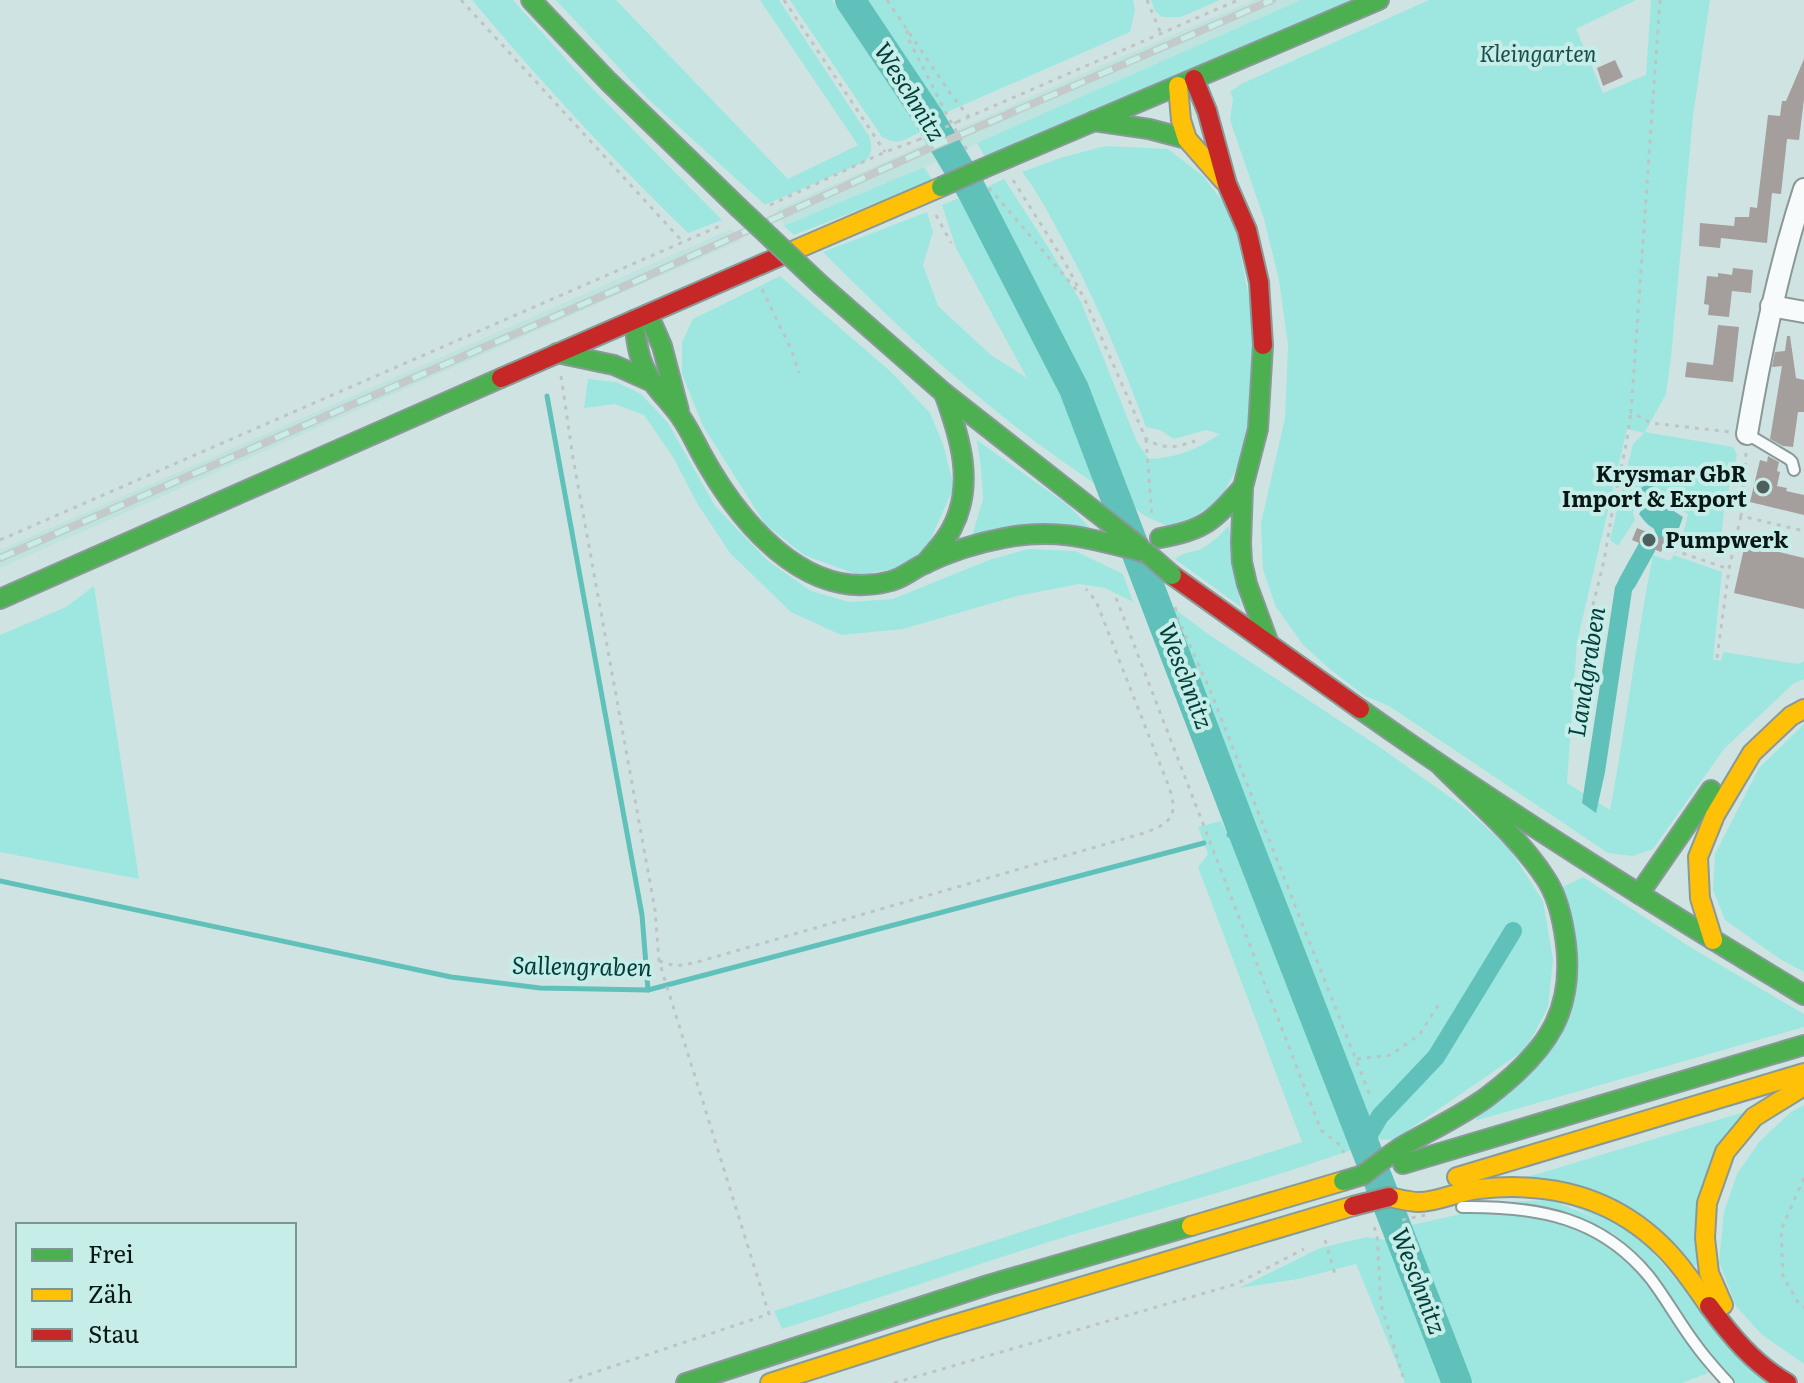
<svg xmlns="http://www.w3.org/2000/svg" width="1804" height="1383" font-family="Literata,serif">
	<rect width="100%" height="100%" fill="#cfe4e2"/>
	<g fill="#bfe3df">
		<polygon points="1254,0 1301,0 924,167 784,226 776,210 1082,74"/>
		<polygon points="731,229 742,240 0,568 0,550 410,371"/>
	</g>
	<g fill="#9de7e0">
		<path d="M472,0h41l76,85 133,135 -34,13c-76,-74 -148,-152 -216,-233z"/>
		<path d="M556,0h60l172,179 70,-34 -98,-145h19l90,136c4,11 3,16 -3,25l-101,44 -118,-107z"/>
		<path d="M790,0h42l88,132c-17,8 -19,14 -38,5z"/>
		<polygon points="860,0 1133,0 1135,10 1130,32 938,116"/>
		<polygon points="1151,0 1220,0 1181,17 1162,17 1155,11"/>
		<polygon points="1301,0 1353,0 985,157 977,143"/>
		<path d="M1429,0h207l-60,29 27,64 43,-18 5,-75h59l-17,116 -22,241 -5,37 -21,38 88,15 4,8 -13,56 -3,28 -18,11 -20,-14 5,-22 -28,-18 -18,-7 -9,24 2,7 -17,26 -8,-6 23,-96 11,-11 -17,-4 -50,213 -10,141 43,27c16,-84 26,-170 43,-255l17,6 4,-6 48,17 -9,87 8,2 2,-9 75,12 6,-3v18l-10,4 -70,66 -71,100 -20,7 -25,-3 -219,-147 -24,-10 -34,-26 -27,-24 -28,-39 -13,-37 -2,-47 24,-105 3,-73 -9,-65 -15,-61 -34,-99 3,-22 -3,-6 11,-8z"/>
		<path d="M1106,146l62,3 35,27 30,39 26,136 -16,107 -24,43 -45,28 -29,-13 -23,-18 -9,-35 -40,-94 -86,-182 17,-8 46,71 31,52 56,140 12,17c28,-1 49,-10 71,-25l-14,-4 -32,9 -14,-9 -14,-3c-22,-60 -47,-119 -77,-176 -15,-27 -28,-55 -47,-79l41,-15z"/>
		<polygon points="924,167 933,181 794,235 784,226"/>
		<path d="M959,198c32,65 73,126 102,193 13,30 23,62 34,93 -25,-18 -51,-35 -75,-54 -70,-54 -135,-115 -197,-178l104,-40 6,20 -10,33 15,41 53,49 36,23 -71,-130 -14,-43z"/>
		<polygon points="780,276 891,372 930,413 943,444 954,487 924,554 892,569 858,575 804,555 765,524 703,426 682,374 682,342 693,319"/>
		<polygon points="588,379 616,382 641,394 668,423 715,506 768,561 811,591 849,602 893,599 989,560 1028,549 1075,551 1123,574 1133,602 1105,588 1079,584 1017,596 903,629 841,635 791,612 730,553 697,503 673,457 644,415 615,404 584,408"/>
		<polygon points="977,440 1069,506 1090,528 970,543 983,499 981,468"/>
		<path d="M1229,526l12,81 -66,-48c9,-8 16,-6 26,-10 11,-6 19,-14 28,-23z"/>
		<polygon points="94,586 139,879 0,852 0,635 66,607"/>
		<polygon points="1163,600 1208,634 1378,746 1464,807 1509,848 1543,901 1553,959 1548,1007 1526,1049 1394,1140 1375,1139 1362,1118"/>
		<polygon points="1804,724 1804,972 1780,959 1725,920 1713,890 1715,854 1759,768"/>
		<path d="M1221,821l14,24 116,305c-90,32 -182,56 -273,83 -99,30 -197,65 -296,96l-8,-18 528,-169 -104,-275 10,-13 -10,-27z"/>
		<polygon points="1583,877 1690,947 1804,1014 1804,1027 1474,1121 1559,1036 1563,887"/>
		<polygon points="1804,1105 1804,1364 1761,1334 1736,1306 1719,1262 1724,1212 1737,1174 1759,1142 1791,1112"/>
		<polygon points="1744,1112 1696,1266 1517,1180"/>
		<polygon points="1551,1200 1637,1235 1768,1383 1736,1383 1730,1379 1701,1346 1634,1253 1614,1234 1563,1214 1532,1206 1475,1203"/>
		<polygon points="1470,1212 1530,1217 1571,1227 1607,1242 1636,1271 1655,1295 1693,1347 1708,1373 1682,1383 1473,1383 1411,1225"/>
		<polygon points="1367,1237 1392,1241 1447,1383 1405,1383 1356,1264 1298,1279 1239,1288 1320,1248"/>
	</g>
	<g fill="#5fc1b9">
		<path d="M1650,496l33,21 -4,11c-22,2 -26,5 -40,-14z"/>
		<polygon points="1630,560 1642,565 1632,591 1605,772 1596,813 1582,803 1615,587"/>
	</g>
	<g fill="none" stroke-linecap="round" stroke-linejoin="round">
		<g stroke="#5fc1b9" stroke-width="5">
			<polyline points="547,396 642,915 648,990"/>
			<polyline points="1229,835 1243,832"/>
			<polyline points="0,881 451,977 540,988 648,990 1204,843"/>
		</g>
		<g stroke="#5fc1b9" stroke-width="18">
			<polyline points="1648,494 1667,536"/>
			<polyline points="1627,583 1647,547"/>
			<polyline points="1364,1143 1380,1116 1436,1057 1513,931"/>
		</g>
		<polyline stroke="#5fc1b9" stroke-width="30" points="850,0 929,118 971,189 1074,389 1243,832 1457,1383"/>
	</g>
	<g fill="#a49e9d">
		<polygon points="1804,59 1804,99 1799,140 1787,139 1781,194 1772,193 1767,243 1721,238 1720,248 1699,246 1700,223 1734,226 1735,217 1749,217 1750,207 1757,208 1768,115 1780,116 1782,101 1786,101"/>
		<polygon points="1615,60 1623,77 1603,86 1597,68"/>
		<polygon points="1733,268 1753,270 1751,293 1732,291 1729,317 1708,315 1709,305 1704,304 1707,276 1718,277 1718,273 1732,275"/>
		<polygon points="1718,325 1739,327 1733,382 1685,377 1687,362 1713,365"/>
		<polygon points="1787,336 1790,336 1796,378 1804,380 1804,412 1798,412 1793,447 1783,446 1770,439 1782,366 1772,367 1775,352 1785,351"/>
		<polygon points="1768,456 1779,462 1777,471 1780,472 1777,486 1787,488 1786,491 1804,495 1804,515 1750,502 1760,460 1767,462"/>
		<polygon points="1637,528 1667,540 1661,552 1632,540"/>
		<polygon points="1745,544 1804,558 1804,609 1734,593"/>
	</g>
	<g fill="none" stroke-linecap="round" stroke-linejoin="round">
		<g stroke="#899997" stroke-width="14">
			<g id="lane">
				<polyline points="1747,434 1789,459 1792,462 1794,470"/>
				<path d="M1462,1207c75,-1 140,10 189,72 16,21 29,45 45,66 10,14 21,26 32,38"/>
			</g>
		</g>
		<g stroke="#899997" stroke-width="24">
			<g id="street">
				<polyline points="1771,306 1804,312"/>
				<path d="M1747,434c14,-83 31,-165 57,-245"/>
			</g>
		</g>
		<g stroke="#899997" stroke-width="22">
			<g id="fast">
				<polyline points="531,0 608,81 738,207"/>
				<polyline points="1094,121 1149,129 1187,139"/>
				<polyline points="984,168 1379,0"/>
				<polyline points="822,286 944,393 1139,546"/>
				<polyline points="648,314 662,346 679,411"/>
				<path d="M634,320c2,16 3,32 10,47 8,19 24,32 36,49 8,11 14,24 21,37 36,66 104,152 190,128 12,-3 22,-12 33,-17 25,-12 53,-21 80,-26 54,-11 92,2 143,15"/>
				<polyline points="1263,345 1258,429 1243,487 1241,543 1242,562 1247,584 1269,644"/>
				<polyline points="557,353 614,365 650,381"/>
				<path d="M1160,538c45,-8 53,-17 83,-51"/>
				<path d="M925,564c9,-12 20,-22 27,-36 23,-44 8,-91 -8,-135"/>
				<polyline points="0,599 501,378"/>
				<path d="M1360,709c144,102 293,195 444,286"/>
				<polyline points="1639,894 1711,790"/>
				<polyline points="1403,1164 1804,1045"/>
				<path d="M1363,1175c13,-10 26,-20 40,-29 28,-16 58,-30 84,-49 61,-46 91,-88 77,-166 -3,-18 -8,-37 -18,-52 -28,-43 -68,-76 -104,-112"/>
				<polyline points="686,1383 988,1285 1191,1226"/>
			</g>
		</g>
		<g stroke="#899997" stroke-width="22">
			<g id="slow">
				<polyline points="1178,86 1181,120 1187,139 1223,180"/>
				<polyline points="783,255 941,187"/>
				<polyline points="1713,940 1700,898 1698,857 1715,815 1752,753 1791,716 1804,709"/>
				<polyline points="1457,1177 1804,1073"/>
				<path d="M1389,1197c10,2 20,5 30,5 20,0 39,-11 60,-13 72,-8 138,9 189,63 16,17 28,35 41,54"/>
				<polyline points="1191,1226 1343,1181"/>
				<polyline points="1723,1305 1709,1273 1705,1238 1707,1203 1725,1152 1754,1117 1804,1086"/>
				<polyline points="770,1383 939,1329 1353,1206"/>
			</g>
		</g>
		<g stroke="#899997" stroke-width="22">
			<g id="jam">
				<polyline points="1194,79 1207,111 1227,184 1247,230 1259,282 1263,345"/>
				<polyline points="501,378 783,255"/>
				<polyline points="1172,575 1360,709"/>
				<path d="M1709,1306c22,30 45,58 78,77"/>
			</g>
		</g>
		<g stroke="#bdc5c4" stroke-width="3" stroke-dasharray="4 6" stroke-linecap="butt">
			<polyline points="461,0 682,241"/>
			<polyline points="784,0 885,152"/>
			<polyline points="887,0 952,96 969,117"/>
			<polyline points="1147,0 1161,34"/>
			<polyline points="1660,0 1631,412 1651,423 1731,432"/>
			<polyline points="907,30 908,38 947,115 967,150"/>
			<polyline points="957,122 1238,0"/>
			<path d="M1013,180l51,81 21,39 61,139c19,11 28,9 49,2"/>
			<polyline points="989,188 1080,294"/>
			<polyline points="770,205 885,152 918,140"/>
			<polyline points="936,215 951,243"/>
			<polyline points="762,289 791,349 799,373"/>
			<polyline points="561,376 573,458 655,910 659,961 769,1314 563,1383"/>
			<polyline points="1146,439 1152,518"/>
			<polyline points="1746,453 1741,516 1804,531"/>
			<polyline points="0,540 722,225"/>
			<polyline points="1673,550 1729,569"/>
			<polyline points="1116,598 1321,1130 1341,1146 1344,1153"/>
			<polyline points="1175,607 1179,621 1210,690 1371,1098"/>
			<polyline points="1717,658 1729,569 1741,516"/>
			<polyline points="1577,714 1589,621 1604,561 1614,501 1627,440 1631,412"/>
			<path d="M659,961l17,5 18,-3 450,-130c27,-10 35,-17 25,-46l-73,-186 -10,-12"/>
			<polyline points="1357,1059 1391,1055 1419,1035 1441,1001"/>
			<polyline points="1804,1178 1781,1230 1783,1276 1800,1306 1804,1307"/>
			<polyline points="1374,1227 1377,1234 1381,1305 1405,1383"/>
			<polyline points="1325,1240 1335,1274"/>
			<polyline points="894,1383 1236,1284 1304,1249"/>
		</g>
		<use href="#lane" stroke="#f8fbfb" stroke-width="10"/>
		<use href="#street" stroke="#f8fbfb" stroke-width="20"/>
		<use href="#fast" stroke="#4caf50" stroke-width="18"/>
		<use href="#slow" stroke="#ffc107" stroke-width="18"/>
		<use href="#jam" stroke="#c62828" stroke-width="18"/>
		<g stroke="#c4cac9" stroke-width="8">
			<polyline id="rail" points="0,558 634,282 923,151 1272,0"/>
		</g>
		<use href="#rail" stroke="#c6ede8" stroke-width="5" stroke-dasharray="15" stroke-linecap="butt"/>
		<g stroke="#899997" stroke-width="22" stroke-linecap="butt">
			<g id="fast-bridge">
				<polyline points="941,187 984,168"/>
				<polyline points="738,207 822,286"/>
				<polyline points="1147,553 1172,575"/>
				<polyline points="1343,1181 1363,1175"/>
			</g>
		</g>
		<g stroke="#899997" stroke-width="22" stroke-linecap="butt">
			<polyline id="jam-bridge" points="1353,1206 1389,1197"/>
		</g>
		<g stroke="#bdc5c4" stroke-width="3" stroke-dasharray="4 6" stroke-linecap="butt">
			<polyline points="918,140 957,122"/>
			<polyline points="1402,1220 1425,1215"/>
		</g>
		<use href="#fast-bridge" stroke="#4caf50" stroke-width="18"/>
		<use href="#jam-bridge" stroke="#c62828" stroke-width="18"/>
	</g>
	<g fill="#4e5f5d" stroke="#c6ede8" stroke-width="3">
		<circle cx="1763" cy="487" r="8"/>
		<circle cx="1649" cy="540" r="8"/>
	</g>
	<g text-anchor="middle" stroke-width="8" stroke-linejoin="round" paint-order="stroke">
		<g font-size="22" font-style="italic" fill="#184e49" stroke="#c6ede8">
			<text x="1538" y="62">Kleingarten</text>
		</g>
		<g font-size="22" font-weight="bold" fill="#091716" stroke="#c6ede8" text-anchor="end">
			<text x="1747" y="482">Krysmar GbR<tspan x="1747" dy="25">Import &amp; Export</tspan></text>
			<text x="1665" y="548" text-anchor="start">Pumpwerk</text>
		</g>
		<g font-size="24" font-style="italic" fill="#023e39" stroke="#c6ede8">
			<text transform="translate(909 92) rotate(58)" y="8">Weschnitz</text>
			<text transform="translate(1587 672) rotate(-81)" y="8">Landgraben</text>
			<text transform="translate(1185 676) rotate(69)" y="8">Weschnitz</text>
			<text transform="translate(582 967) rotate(1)" y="8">Sallengraben</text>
			<text transform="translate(1418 1281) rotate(69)" y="8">Weschnitz</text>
		</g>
	</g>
	<rect x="16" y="1223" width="280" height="144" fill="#c6ede8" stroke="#7a9794" stroke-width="2"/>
	<rect x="32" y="1249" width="40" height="12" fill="#4caf50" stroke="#7a9794" stroke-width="2"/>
	<text x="88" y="1263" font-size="24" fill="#091716">Frei</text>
	<rect x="32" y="1289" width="40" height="12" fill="#ffc107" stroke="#7a9794" stroke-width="2"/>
	<text x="88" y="1303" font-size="24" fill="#091716">Zäh</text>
	<rect x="32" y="1329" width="40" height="12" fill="#c62828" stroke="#7a9794" stroke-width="2"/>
	<text x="88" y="1343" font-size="24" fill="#091716">Stau</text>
</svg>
